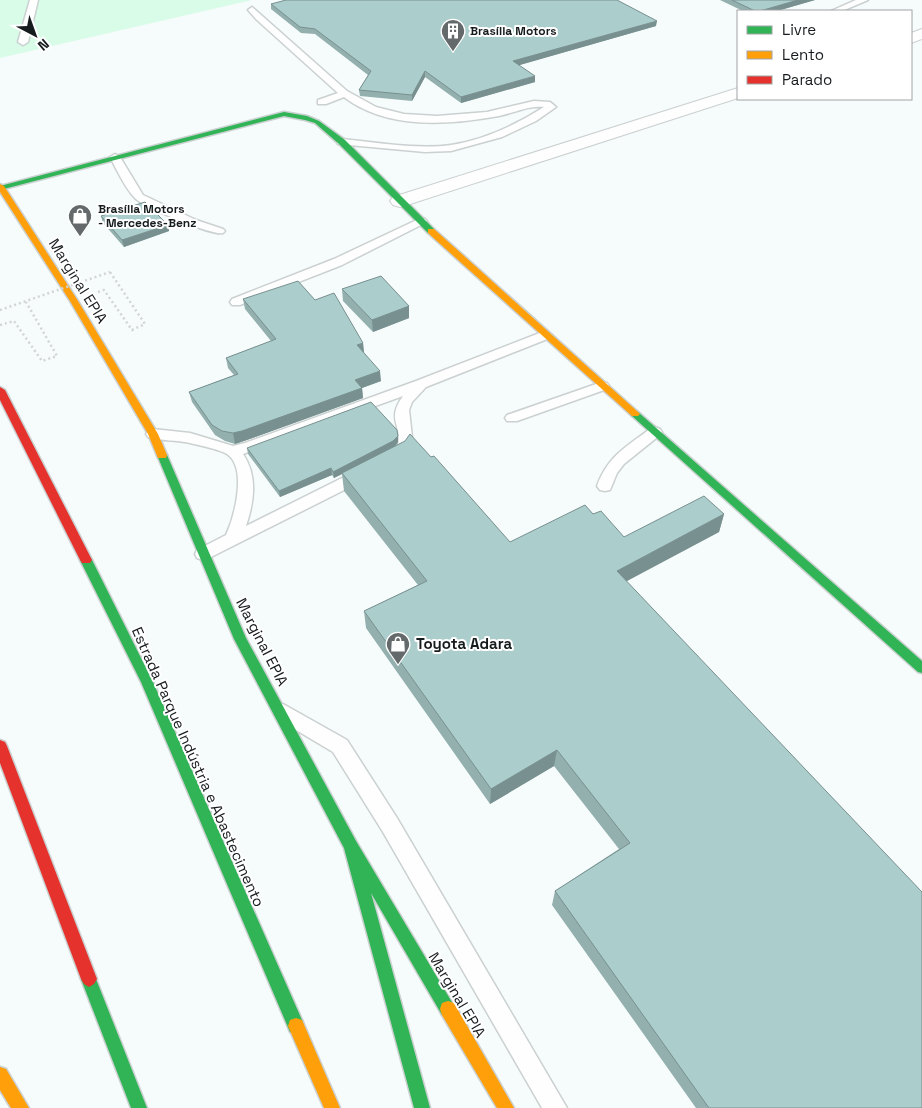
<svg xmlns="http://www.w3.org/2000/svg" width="922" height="1108" font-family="'Space Grotesk',sans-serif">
	<rect width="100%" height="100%" fill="#f6fbfb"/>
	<polygon fill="#d9fce9" points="0,0 252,0 0,58"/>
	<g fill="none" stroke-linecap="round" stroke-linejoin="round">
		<g stroke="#cbd0d1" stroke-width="3">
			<g id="lane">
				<polygon points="30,0 38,0 28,42 23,45 18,42"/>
				<polygon points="856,0 868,0 842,11 831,11"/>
				<path d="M252,7l95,84 29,16 28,7 33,2 50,-4 47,-11 16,1 6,5 -20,14 -34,16 -51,14 -26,1 -87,-8 -1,-2 1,-2 4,-1c34,3 75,11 109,6 32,-5 65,-20 93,-38 -15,-2 -30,6 -45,9 -50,9 -112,14 -155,-19l-18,7h-8v-4l20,-7 -81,-73 -9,-10z"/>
				<path d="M115,154l5,3 23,38 53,25 27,9 2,2 -2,2c-10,3 -83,-27 -89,-36 -10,-11 -17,-27 -24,-40z"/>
				<polygon points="421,218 425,219 427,221 425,223 342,265 240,305 232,305 230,302 232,299 334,259"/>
				<path d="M545,331l7,4 -2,3 -124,49 -14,15 -3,8 4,36 -6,8 -7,6 -5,1 -5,-1 -2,-4 10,-11c4,-21 -12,-25 5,-49l-160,58c15,22 11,48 3,72l112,-56 5,-1 5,1 3,4 -3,4 -159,80 -6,2 -6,-2 -2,-4 2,-4 29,-15c8,-17 22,-67 1,-81 -6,-4 -28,-9 -37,-11 -14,-3 -28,-2 -42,-6l-2,-3 2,-3 5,-2 37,4 43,13 12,-3 171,-62z"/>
				<polygon points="602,382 607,383 609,386 607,389 517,421 507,421 505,418 507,415"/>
				<path d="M655,427l5,2 2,3 -2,3 -36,29 -7,9 -7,17 -5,1 -5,-1 -3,-4c11,-30 29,-39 53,-57z"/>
				<polygon points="283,704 347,740 397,818 567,1108 542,1108 383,832 333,752 276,718 274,712 276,706"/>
			</g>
		</g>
		<g stroke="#cbd0d1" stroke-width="2">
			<g id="street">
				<polygon points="922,29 922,39 911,43 911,33"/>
				<polygon points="738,88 738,98 407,205 400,207 393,205 390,201 393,197"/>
			</g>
		</g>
		<g stroke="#cbd0d1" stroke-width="3">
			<g id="fast">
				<polygon points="284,112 307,116 319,121 345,140 434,229 434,233 428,233 339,144 315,123 305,120 284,116 0,190 0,186"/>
				<polygon points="635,411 638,412 922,661 922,673 918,672 632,416 630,414 632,412"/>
				<polygon points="162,451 167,455 246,638 356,841 456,1009 454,1015 448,1017 442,1015 371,893 430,1108 414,1108 344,848 234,639 157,455"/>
				<polygon points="86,556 90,557 92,560 153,682 302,1020 304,1026 302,1032 296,1034 290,1032 141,682 80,560 82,557"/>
				<polygon points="89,971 94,974 147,1108 131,1108 81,979 84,974"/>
			</g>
		</g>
		<g stroke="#cbd0d1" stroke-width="3">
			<g id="slow">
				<polygon points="0,184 4,186 78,301 158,434 167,455 166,458 158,458 148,434 70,301 0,192"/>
				<polygon points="428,229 434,229 638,412 640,414 638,416 632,416 428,233"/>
				<polygon points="448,1001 454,1003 514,1108 497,1108 442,1015 440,1009 442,1003"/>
				<polygon points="296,1018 302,1020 340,1108 324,1108 288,1026 290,1020"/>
				<polygon points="0,1067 6,1069 29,1108 11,1108 0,1090"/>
			</g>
		</g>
		<g stroke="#cbd0d1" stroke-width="3">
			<g id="jam">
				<polygon points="0,387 5,390 92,560 90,563 82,563 80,560 0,400"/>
				<polygon points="0,740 5,742 7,746 97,979 94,984 89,987 84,984 81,979 0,763"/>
			</g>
		</g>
		<g stroke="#d3d5d5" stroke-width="2.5" stroke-dasharray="2 3" stroke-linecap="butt">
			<polyline points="98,292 104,290 132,330 145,324 110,272"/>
			<polyline points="0,325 14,321 42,361 57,356 26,302"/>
		</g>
		<use href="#lane" fill="#fefefe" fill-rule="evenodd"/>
		<use href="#street" fill="#fefefe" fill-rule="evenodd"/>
		<use href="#fast" fill="#30b455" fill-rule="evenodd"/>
		<use href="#slow" fill="#ff9f0a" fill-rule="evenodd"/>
		<use href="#jam" fill="#e5322d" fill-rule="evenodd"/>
		<polyline stroke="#d3d5d5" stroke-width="2.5" stroke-dasharray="2 3" stroke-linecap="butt" points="0,310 110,272"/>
	</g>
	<g fill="#93b0af">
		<polygon points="720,0 815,0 777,11 743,11"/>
		<polygon points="271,4 656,26 519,65 535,82 461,103 425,77 412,101 360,96 359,90 368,75 315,34 301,33 271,9"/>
		<polygon points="101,216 168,225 169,231 124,247 103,223"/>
		<polygon points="342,289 409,306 409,318 373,332 343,301"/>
		<polygon points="243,299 315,300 363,343 364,353 381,381 362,388 363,398 244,441 235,444 225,441 215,435 192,402 189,392 234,375 228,368 226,358 271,341 245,309"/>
		<polygon points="398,442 395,446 510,542 593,514 624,537 724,514 719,532 626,581 922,1108 696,1108 552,905 555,891 619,849 554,766 490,804 366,628 364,611 418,585 344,491 342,474 334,478 332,475 280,497 248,454 247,448"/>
	</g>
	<g fill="#78908f">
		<polygon points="798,0 815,0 777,11 760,11"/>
		<polygon points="657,21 656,26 513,67 513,61"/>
		<polygon points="425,71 425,77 412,101 412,95"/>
		<polygon points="535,76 535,82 461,103 461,97"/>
		<polygon points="168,225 169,231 124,247 122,240"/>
		<polygon points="409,306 409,318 373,332 372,320"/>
		<polygon points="363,343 364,353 357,345"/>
		<polygon points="380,371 381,381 362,388 363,398 244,441 235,444 233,433 355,380"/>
		<polygon points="398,436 398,442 394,448 334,478 333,472"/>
		<polygon points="331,468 332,475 280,497 279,491"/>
		<polygon points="724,514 719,532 614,588 617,571"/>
		<polygon points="557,750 554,766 490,804 491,789"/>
	</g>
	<g fill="#abcdcc" stroke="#78908f">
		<polygon points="286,0 617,0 657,21 513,61 535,76 461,97 425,71 412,95 359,90 371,71 315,29 300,27 271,4"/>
		<polygon points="732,0 798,0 760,11 755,11"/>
		<polygon points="145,202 168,225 122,240 101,216"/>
		<polygon points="381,276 409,306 372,320 342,289"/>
		<polygon points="298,281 315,300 334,293 363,343 357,345 380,371 355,380 362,388 242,431 233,433 222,431 212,425 189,392 238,374 226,358 276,339 243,299"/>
		<polygon points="371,402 397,430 398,436 393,441 333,472 331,468 279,491 247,448"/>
		<polygon points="410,434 431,457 434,456 510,542 585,505 593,514 601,511 624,537 704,496 724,514 617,571 922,892 922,1108 709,1108 555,891 630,843 557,750 491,789 364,611 427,581 342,473 405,441"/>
	</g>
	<defs>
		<g id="building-pin" transform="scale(1.25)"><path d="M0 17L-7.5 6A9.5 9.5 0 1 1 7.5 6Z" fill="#64696b" stroke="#fff"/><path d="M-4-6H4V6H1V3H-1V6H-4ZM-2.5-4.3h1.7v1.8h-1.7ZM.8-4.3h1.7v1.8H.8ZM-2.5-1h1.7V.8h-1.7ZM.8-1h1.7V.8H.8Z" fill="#fff"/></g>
		<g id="shop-pin" transform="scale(1.25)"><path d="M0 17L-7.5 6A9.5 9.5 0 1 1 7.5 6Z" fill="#64696b" stroke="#fff"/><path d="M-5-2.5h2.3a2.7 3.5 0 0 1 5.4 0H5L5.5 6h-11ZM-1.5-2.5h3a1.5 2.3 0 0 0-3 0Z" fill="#fff"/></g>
	</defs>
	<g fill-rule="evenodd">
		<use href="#building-pin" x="453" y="31"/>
		<use href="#shop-pin" x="80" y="216"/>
		<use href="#shop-pin" x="398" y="644"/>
	</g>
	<g text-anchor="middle" stroke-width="4" stroke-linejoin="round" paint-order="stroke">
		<g font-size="12" font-weight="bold" fill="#161b1d" stroke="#fff" text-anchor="start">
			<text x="470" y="35">Brasília Motors</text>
			<text x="98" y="213">Brasília Motors<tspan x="98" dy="14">- Mercedes-Benz</tspan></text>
		</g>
		<g font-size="15" fill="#161b1d" stroke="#fff">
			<text transform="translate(78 281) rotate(58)" y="5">Marginal EPIA</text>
			<text transform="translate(262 642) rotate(63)" y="5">Marginal EPIA</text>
			<text transform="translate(198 767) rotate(66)" y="5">Estrada Parque Indústria e Abastecimento</text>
			<text transform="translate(457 995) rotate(59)" y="5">Marginal EPIA</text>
		</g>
		<g font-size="15" font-weight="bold" fill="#161b1d" stroke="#fff" text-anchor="start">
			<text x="416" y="649">Toyota Adara</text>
		</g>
	</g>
	<rect x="737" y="10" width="175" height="90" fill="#ffffff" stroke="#a2a4a5"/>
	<rect x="747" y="26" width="25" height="8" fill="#30b455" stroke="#a2a4a5"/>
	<text x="782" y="35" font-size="15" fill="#161b1d">Livre</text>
	<rect x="747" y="51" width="25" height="8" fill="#ff9f0a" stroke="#a2a4a5"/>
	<text x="782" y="60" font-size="15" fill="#161b1d">Lento</text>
	<rect x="747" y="76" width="25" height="8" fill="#e5322d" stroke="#a2a4a5"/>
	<text x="782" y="85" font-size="15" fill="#161b1d">Parado</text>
	<g transform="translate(35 35) rotate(139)" stroke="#ffffff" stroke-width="4" paint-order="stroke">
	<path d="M0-4L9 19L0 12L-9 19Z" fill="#161b1d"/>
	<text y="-8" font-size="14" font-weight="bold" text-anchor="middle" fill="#161b1d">N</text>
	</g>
</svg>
